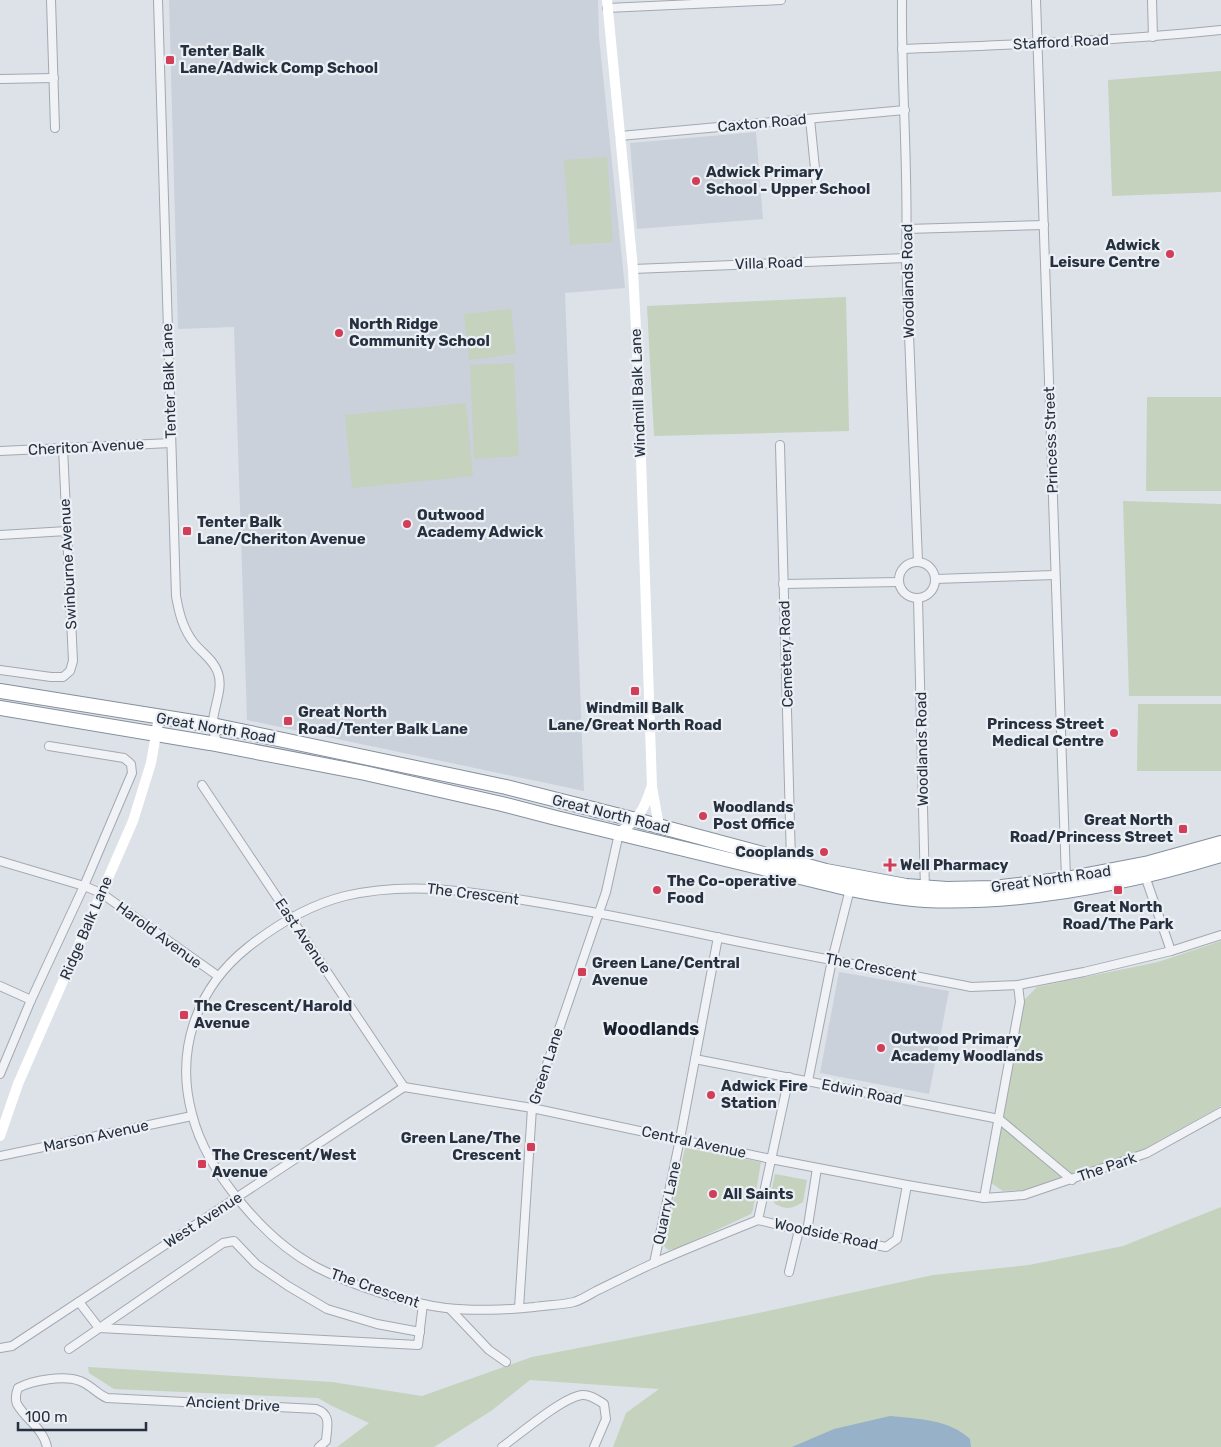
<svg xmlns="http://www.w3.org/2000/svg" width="1221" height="1447" font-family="Rubik,sans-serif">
	<rect width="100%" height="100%" fill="#dde2e8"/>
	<g fill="#cbd1da">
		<polygon points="169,0 598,0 599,37 625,288 565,293 584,791 247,720 234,327 178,329"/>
		<polygon points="756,132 763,219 637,229 630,143"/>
		<polygon points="839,972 949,991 929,1094 820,1073"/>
	</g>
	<g fill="#c4d2be">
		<polygon points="1221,71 1221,192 1112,196 1108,80"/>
		<polygon points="607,157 613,242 570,245 564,160"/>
		<polygon points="846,297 849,431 654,436 647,306"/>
		<polygon points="511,309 516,354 469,360 464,314"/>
		<polygon points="514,363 519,456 474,459 470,365"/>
		<polygon points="1147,397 1221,397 1221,491 1146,491"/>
		<polygon points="466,403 473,476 352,488 345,415"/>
		<polygon points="1123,501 1221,504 1221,696 1129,696"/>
		<polygon points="1138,704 1221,704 1221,771 1137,771"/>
		<polygon points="1221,941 1221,1106 1146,1148 1079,1174 1025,1190 1003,1191 991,1183 1025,999 1037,987 1158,962"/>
		<polygon points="685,1148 761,1162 753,1210 751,1214 678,1248 668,1250 663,1245"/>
		<path d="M775,1174l32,6 -4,22c-11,7 -16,8 -28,2l-4,-11z"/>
		<polygon points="1221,1207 1221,1447 613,1447 626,1413 659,1389 530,1380 491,1411 434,1447 337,1447 369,1423 332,1406 318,1398 114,1389 89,1373 88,1367 332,1382 422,1396 532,1357 749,1315 933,1275 1029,1265 1123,1246"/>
	</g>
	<path fill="#97b1c9" d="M890,1416c28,3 59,3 80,23l1,8h-179l42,-18z"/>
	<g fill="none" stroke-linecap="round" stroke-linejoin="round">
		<g stroke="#a2a9b2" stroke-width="10">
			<g id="street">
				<polyline points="51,0 55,128"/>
				<path d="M158,0l18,596c3,17 7,33 18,47 8,10 20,17 24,30 8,23 -17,51 2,71"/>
				<path d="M902,0c-1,86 7,172 4,258l12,304"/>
				<polyline points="1036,0 1066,879"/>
				<polyline points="1152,0 1153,37"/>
				<polyline points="607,8 781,0"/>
				<path d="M902,49c106,-4 213,-8 319,-19"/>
				<polyline points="0,79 54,78"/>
				<polyline points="810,119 817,188"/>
				<polyline points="620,136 905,110"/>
				<polyline points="907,229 1044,225"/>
				<polyline points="633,269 906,258"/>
				<polyline points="780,445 791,862"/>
				<polyline points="0,451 171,443"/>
				<polyline points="0,535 67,531"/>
				<circle cx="917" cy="580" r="18"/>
				<polyline points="935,579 1055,575"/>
				<polyline points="783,584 899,582"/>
				<polyline points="918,598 925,891"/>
				<polyline points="0,670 51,677 63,677 70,671 73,661 63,448"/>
				<polyline points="202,785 404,1087"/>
				<polyline points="0,861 84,886 101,893 218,976"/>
				<polyline points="1145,876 1171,951"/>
				<polyline points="0,986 31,1000"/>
				<polyline points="695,1059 999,1119 1072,1180"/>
				<polyline points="0,1074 31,1000 84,886 132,773 131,764 124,758 49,746"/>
				<polyline points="808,1081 832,960 850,889"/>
				<polyline points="404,1087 532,1108 771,1159 907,1185 984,1198 1024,1195 1147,1153 1221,1112"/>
				<polyline points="0,1156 192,1116"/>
				<polyline points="984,1198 1020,1002 1018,985"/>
				<path d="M758,1220c-35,14 -70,28 -104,43 -20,9 -39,19 -58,28 -7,4 -15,9 -22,11 -12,3 -27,3 -40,5 -26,3 -62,4 -88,1 -40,-5 -95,-23 -130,-41 -28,-15 -53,-38 -73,-62 -22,-26 -43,-58 -51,-91 -17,-63 4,-125 55,-166 29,-23 62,-43 98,-52 62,-15 123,-5 184,5 61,10 121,22 182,35 86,18 174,34 260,51l47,-2 66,-13 87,-21 50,-16"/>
				<polyline points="758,1220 799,1230 886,1247 897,1239 907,1185"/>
				<polyline points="758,1220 789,1077"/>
				<polyline points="807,1232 817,1168"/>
				<polyline points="654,1263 680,1139 718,937"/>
				<polyline points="789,1272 799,1230"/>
				<polyline points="79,1302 99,1328 418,1345 423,1304"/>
				<polyline points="519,1308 532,1108 606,892 619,833"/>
				<polyline points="450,1309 489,1350 506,1362"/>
				<polyline points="0,1348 12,1346 404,1087"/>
				<polyline points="69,1349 223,1243 234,1241 256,1264 288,1286 327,1309 377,1324 420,1332"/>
				<path d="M47,1447c-4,-19 -21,-27 -30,-43 -2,-5 -1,-11 1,-16 15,-8 46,-13 62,-7 11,4 17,13 27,17l209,11c16,6 11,17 10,32l-7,6"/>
				<path d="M502,1447c18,-13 61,-50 80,-52 7,-1 16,5 22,9l2,15 -12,28"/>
			</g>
		</g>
		<g stroke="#848f9f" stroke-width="16">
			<g id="highway">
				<polyline points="0,691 212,725 506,787 636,820 826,871 906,886 947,889 993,888 1027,884 1066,879 1149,863 1221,843"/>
				<path d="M0,708l210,35 155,30 137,31 54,14 294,71c25,5 50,10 75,11 100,4 201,-16 296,-45"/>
			</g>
		</g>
		<use href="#street" stroke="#f0f2f6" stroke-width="8"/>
		<g stroke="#fff" stroke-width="10">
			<polyline points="607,0 633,269 638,370 652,787 659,826"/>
			<path d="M619,833c20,-15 24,-21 32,-45"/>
			<polyline points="0,1136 18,1084 133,821 151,763 159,717"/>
		</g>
		<use href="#highway" stroke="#fff" stroke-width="14"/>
	</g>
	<g fill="#d23d58" stroke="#ecf0f5" stroke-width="2">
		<rect x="165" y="55" width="10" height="10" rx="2.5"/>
		<circle cx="696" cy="181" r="5"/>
		<circle cx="1170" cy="254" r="5"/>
		<circle cx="339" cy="333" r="5"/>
		<circle cx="407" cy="524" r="5"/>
		<rect x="182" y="526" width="10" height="10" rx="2.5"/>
		<rect x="630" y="686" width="10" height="10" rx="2.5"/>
		<rect x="283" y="716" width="10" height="10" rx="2.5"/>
		<circle cx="1114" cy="733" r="5"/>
		<circle cx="703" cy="816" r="5"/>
		<rect x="1178" y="824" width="10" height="10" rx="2.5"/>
		<circle cx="824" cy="852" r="5"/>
		<path d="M887.5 857.5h5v5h5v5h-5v5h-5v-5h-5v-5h5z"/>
		<circle cx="657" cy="890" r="5"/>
		<rect x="1113" y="885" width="10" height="10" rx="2.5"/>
		<rect x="577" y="967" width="10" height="10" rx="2.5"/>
		<rect x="179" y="1010" width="10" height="10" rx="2.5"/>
		<circle cx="881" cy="1048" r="5"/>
		<circle cx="711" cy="1095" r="5"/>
		<rect x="526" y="1142" width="10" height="10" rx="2.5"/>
		<rect x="197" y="1159" width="10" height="10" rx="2.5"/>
		<circle cx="713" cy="1194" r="5"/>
	</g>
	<g text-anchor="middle" stroke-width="4.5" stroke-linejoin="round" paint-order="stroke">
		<g font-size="15" fill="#26303f" stroke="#ecf0f5">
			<text transform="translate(1061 42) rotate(-3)" y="5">Stafford Road</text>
			<text transform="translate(762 123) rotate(-5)" y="5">Caxton Road</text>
			<text transform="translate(769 263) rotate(-2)" y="5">Villa Road</text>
			<text transform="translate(908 281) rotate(-91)" y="5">Woodlands Road</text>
			<text transform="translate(169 381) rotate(-92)" y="5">Tenter Balk Lane</text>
			<text transform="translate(638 393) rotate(-92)" y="5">Windmill Balk Lane</text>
			<text transform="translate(1051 440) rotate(-92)" y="5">Princess Street</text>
			<text transform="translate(86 447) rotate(-3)" y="5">Cheriton Avenue</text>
			<text transform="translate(68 564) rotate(-93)" y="5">Swinburne Avenue</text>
			<text transform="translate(786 654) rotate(-92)" y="5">Cemetery Road</text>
			<text transform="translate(216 728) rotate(10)" y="5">Great North Road</text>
			<text transform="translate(922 749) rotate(-91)" y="5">Woodlands Road</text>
			<text transform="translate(611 814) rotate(14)" y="5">Great North Road</text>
			<text transform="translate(1051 879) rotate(-8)" y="5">Great North Road</text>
			<text transform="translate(473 894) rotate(7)" y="5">The Crescent</text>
			<text transform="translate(86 928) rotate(-67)" y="5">Ridge Balk Lane</text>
			<text transform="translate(159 935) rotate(36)" y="5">Harold Avenue</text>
			<text transform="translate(303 936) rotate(56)" y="5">East Avenue</text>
			<text transform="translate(871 967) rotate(11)" y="5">The Crescent</text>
			<text transform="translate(546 1066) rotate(-72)" y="5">Green Lane</text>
			<text transform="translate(862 1092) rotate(11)" y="5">Edwin Road</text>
			<text transform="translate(96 1136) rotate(-12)" y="5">Marson Avenue</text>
			<text transform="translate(694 1142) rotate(12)" y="5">Central Avenue</text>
			<text transform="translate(1107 1167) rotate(-19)" y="5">The Park</text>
			<text transform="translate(667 1203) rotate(-78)" y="5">Quarry Lane</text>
			<text transform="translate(203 1220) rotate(-33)" y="5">West Avenue</text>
			<text transform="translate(826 1234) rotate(12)" y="5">Woodside Road</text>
			<text transform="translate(375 1288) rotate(19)" y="5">The Crescent</text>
			<text transform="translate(233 1404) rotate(3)" y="5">Ancient Drive</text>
		</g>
		<g font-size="15" font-weight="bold" fill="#26303f" stroke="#ecf0f5" text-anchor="start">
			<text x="180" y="56">Tenter Balk<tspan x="180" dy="17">Lane/Adwick Comp School</tspan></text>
			<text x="706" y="177">Adwick Primary<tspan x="706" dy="17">School - Upper School</tspan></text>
			<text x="1160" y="250" text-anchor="end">Adwick<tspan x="1160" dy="17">Leisure Centre</tspan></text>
			<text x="349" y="329">North Ridge<tspan x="349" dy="17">Community School</tspan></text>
			<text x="417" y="520">Outwood<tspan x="417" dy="17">Academy Adwick</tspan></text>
			<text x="197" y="527">Tenter Balk<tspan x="197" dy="17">Lane/Cheriton Avenue</tspan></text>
			<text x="635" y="713" text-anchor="middle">Windmill Balk<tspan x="635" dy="17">Lane/Great North Road</tspan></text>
			<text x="298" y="717">Great North<tspan x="298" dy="17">Road/Tenter Balk Lane</tspan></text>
			<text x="1104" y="729" text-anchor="end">Princess Street<tspan x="1104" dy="17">Medical Centre</tspan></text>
			<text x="713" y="812">Woodlands<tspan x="713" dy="17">Post Office</tspan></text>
			<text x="1173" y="825" text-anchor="end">Great North<tspan x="1173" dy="17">Road/Princess Street</tspan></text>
			<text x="814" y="857" text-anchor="end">Cooplands</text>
			<text x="900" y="870">Well Pharmacy</text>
			<text x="667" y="886">The Co-operative<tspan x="667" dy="17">Food</tspan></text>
			<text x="1118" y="912" text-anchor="middle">Great North<tspan x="1118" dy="17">Road/The Park</tspan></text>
			<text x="592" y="968">Green Lane/Central<tspan x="592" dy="17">Avenue</tspan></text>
			<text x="194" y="1011">The Crescent/Harold<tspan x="194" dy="17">Avenue</tspan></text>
			<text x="891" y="1044">Outwood Primary<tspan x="891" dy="17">Academy Woodlands</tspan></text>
			<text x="721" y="1091">Adwick Fire<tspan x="721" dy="17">Station</tspan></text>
			<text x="521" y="1143" text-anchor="end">Green Lane/The<tspan x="521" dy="17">Crescent</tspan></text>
			<text x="212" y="1160">The Crescent/West<tspan x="212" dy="17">Avenue</tspan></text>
			<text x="723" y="1199">All Saints</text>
		</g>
		<g font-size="18" font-weight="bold" fill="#19212f" stroke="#ecf0f5">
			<text x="651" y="1035">Woodlands</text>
		</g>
	</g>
	<path d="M18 1422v8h128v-8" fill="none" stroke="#26303f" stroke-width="2.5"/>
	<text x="25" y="1422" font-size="15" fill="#26303f" stroke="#ecf0f5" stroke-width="4" paint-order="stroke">100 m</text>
</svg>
